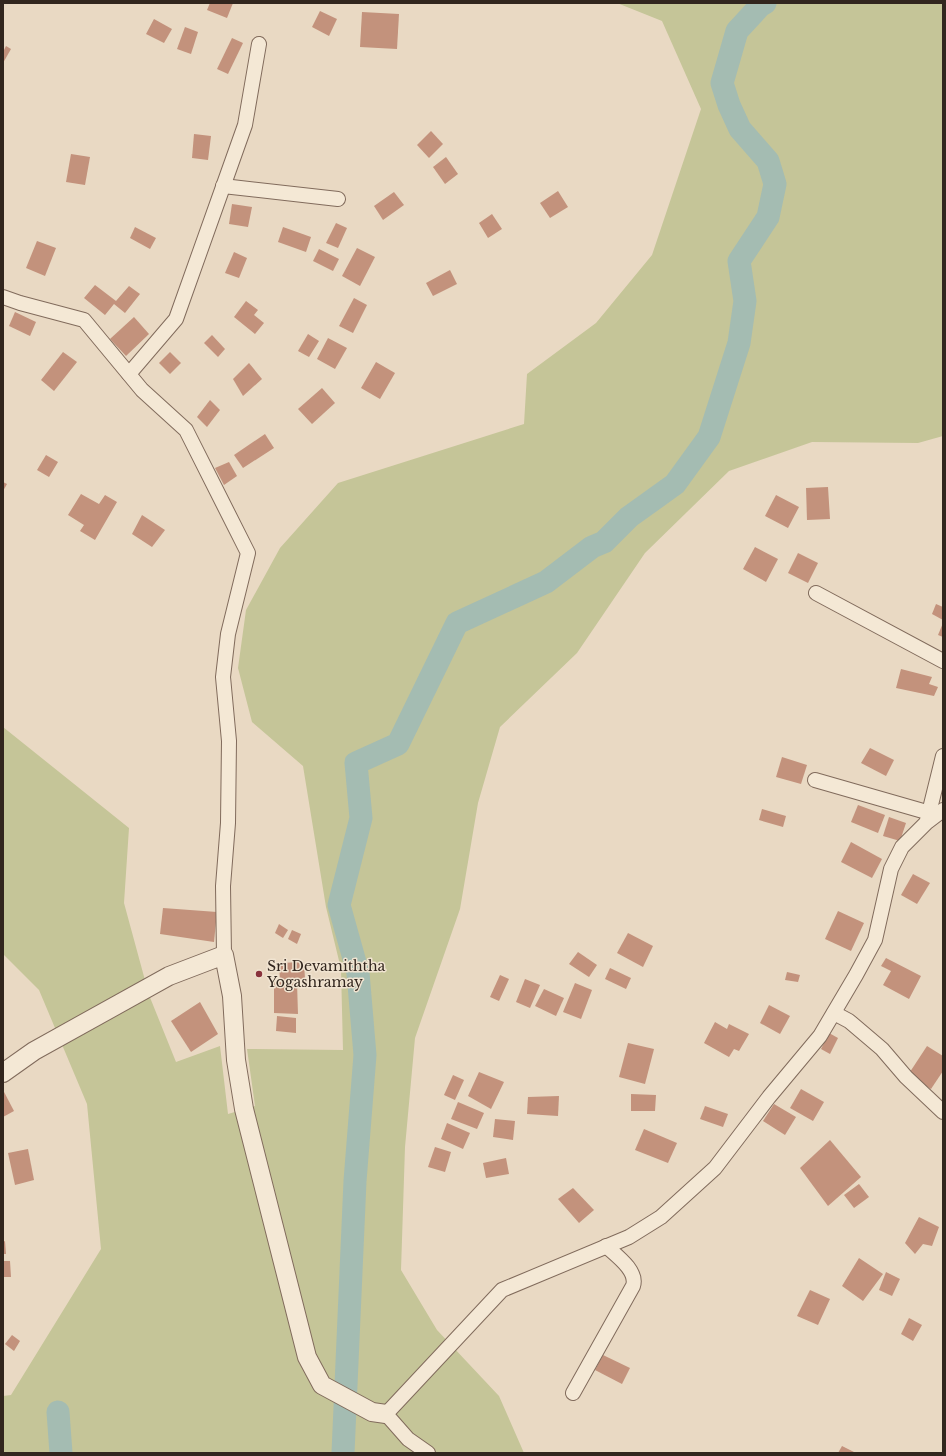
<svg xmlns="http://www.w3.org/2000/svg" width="946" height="1456" font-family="'Libre Baskerville',serif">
	<rect width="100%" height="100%" fill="#e9d9c3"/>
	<polygon fill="#c5c598" points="617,3 943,3 943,436 918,443 812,442 729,471 645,553 577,653 500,727 478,803 460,909 415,1038 405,1147 401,1270 437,1330 499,1396 524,1453 3,1453 3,1396 11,1395 101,1249 87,1104 39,990 3,954 3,727 129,828 124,903 149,995 176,1062 220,1046 228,1114 255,1106 247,1049 343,1050 341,969 326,907 303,766 252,722 238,668 246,610 280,548 338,483 524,424 527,374 596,323 652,255 701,109 662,21"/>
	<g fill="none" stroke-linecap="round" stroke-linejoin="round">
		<g stroke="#a4bcb2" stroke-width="23">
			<polyline points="58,1412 61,1453"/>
			<polyline points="343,1453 355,1181 365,1055 358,973 339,905 361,818 356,763 398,744 457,623 546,582 592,547 604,542 629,517 675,484 709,437 739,343 745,301 739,261 768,217 775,184 768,161 740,129 729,105 722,83 737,31 760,6 765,3"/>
		</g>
	</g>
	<g fill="#c3927c">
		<polygon points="210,3 233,3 227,18 207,10"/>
		<polygon points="320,11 337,19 329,36 312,27"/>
		<polygon points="362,12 399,14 397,49 360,47"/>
		<polygon points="154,19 172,29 164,43 146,34"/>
		<polygon points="185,27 198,32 191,54 177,49"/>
		<polygon points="232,38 243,43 228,74 217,69"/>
		<polygon points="6,46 11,49 3,63 3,52"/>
		<polygon points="431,131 443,144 429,158 417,145"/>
		<polygon points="194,134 211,136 208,160 192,158"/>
		<polygon points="71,154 90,157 85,185 66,182"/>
		<polygon points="446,157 458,174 445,184 433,167"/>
		<polygon points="558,191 568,207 550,218 540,203"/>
		<polygon points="394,192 404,205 383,220 374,206"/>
		<polygon points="232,204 252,207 248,227 229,224"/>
		<polygon points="492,214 502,229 488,238 479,223"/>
		<polygon points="336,223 347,228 338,248 326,243"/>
		<polygon points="135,227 156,238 150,249 130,238"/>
		<polygon points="283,227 311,237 306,252 278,242"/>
		<polygon points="37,241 56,248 45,276 26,268"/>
		<polygon points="357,248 375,257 360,286 342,276"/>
		<polygon points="319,249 339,259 333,271 313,261"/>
		<polygon points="234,252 247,258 239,278 225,273"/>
		<polygon points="450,270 457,284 433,296 426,283"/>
		<polygon points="95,285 116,301 129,286 140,294 125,313 114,304 105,315 84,298"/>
		<polygon points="354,298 367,305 353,333 339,326"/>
		<polygon points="246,301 258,310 254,315 264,323 255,334 234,317"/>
		<polygon points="15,312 36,322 30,336 9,326"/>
		<polygon points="134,317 149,334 126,356 110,339"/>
		<polygon points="308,334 319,341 309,357 298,351"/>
		<polygon points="212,335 225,349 218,357 204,343"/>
		<polygon points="328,338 347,348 335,369 317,359"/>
		<polygon points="63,352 77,362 54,391 41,380"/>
		<polygon points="170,352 181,363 170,374 159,363"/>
		<polygon points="376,362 395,373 380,399 361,388"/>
		<polygon points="249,363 262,379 243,396 233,379"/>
		<polygon points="322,388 335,403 312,424 298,409"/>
		<polygon points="210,400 220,410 207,427 197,417"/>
		<polygon points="265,434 274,448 243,468 234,455"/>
		<polygon points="46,455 58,462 49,477 37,470"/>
		<polygon points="229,462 237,476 224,485 215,468"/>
		<polygon points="3,482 7,484 3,491"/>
		<polygon points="828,487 830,519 807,520 806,488"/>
		<polygon points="81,494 99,504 105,495 117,502 95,540 80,531 84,525 68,515"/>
		<polygon points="776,495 799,507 788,528 765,516"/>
		<polygon points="142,515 165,530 152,547 132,534"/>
		<polygon points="755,547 778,559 766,582 743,569"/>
		<polygon points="798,553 818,563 808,583 788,573"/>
		<polygon points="936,604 943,607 943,620 932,614"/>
		<polygon points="943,623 943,637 938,635"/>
		<polygon points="901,669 932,677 929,684 938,687 934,696 896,688"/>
		<polygon points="870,748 894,760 886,776 861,763"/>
		<polygon points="782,757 807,765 801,784 776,777"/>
		<polygon points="858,805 885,815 878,833 851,822"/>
		<polygon points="762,809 786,816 783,827 759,820"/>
		<polygon points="889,817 906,823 900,841 883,836"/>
		<polygon points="851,842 882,859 872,878 841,862"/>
		<polygon points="913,874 930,883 917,904 901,895"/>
		<polygon points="163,908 217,912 214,942 160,934"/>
		<polygon points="838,911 864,923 851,951 825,939"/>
		<polygon points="279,924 288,930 283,938 275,933"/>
		<polygon points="292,930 301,934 297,944 288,939"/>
		<polygon points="628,933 653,946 643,967 617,953"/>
		<polygon points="578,952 597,965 589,977 569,964"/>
		<polygon points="886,958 921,976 909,999 883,985 891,971 881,966"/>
		<polygon points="304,962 305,979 280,980 279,963"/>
		<polygon points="610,968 631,978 626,989 605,979"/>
		<polygon points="787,972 800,975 798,982 785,980"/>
		<polygon points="500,975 509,979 499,1001 490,997"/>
		<polygon points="525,979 540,985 530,1008 516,1002"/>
		<polygon points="274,982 297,983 298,1014 274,1013"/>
		<polygon points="575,983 592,990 581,1019 563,1012"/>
		<polygon points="544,989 564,998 556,1016 535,1006"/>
		<polygon points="200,1002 218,1034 191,1052 171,1021"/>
		<polygon points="769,1005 790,1016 780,1034 760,1023"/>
		<polygon points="277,1016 296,1018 296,1033 276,1031"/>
		<polygon points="715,1022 727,1029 729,1024 749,1034 739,1051 734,1049 729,1057 704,1043"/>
		<polygon points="829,1033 838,1038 830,1054 821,1049"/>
		<polygon points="628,1043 654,1049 645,1084 619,1077"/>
		<polygon points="927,1046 943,1056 943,1071 931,1089 908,1075"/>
		<polygon points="479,1072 504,1082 491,1109 468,1096"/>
		<polygon points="453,1075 464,1080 455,1100 444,1095"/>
		<polygon points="801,1089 824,1102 813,1121 790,1108"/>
		<polygon points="3,1090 14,1111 3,1117"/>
		<polygon points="631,1094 656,1095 655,1111 631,1111"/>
		<polygon points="559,1096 558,1116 527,1114 528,1097"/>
		<polygon points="458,1102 484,1113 477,1129 451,1119"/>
		<polygon points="774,1104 796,1117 785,1135 763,1121"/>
		<polygon points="705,1106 728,1114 723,1127 700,1119"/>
		<polygon points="495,1119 515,1121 513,1140 493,1137"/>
		<polygon points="447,1123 470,1133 463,1149 441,1139"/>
		<polygon points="644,1129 677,1143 668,1163 635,1150"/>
		<polygon points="830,1140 861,1177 828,1206 800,1168"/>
		<polygon points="435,1147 451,1152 445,1172 428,1167"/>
		<polygon points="28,1149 34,1180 15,1185 8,1153"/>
		<polygon points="506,1158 509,1174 486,1178 483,1163"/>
		<polygon points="859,1184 869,1197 854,1208 844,1195"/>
		<polygon points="573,1188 594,1210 579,1223 558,1199"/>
		<polygon points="919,1217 939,1227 932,1246 923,1244 915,1254 905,1243"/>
		<polygon points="5,1241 6,1254 3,1254 3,1242"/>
		<polygon points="859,1258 883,1274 863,1301 842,1286"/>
		<polygon points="3,1261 10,1261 11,1277 3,1277"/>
		<polygon points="886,1272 900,1279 892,1296 879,1290"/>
		<polygon points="810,1290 830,1299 818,1325 797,1316"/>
		<polygon points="909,1318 922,1325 913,1341 901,1334"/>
		<polygon points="12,1335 20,1341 14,1351 5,1344"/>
		<polygon points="603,1355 630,1368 622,1384 595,1370"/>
		<polygon points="842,1446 856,1453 838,1453"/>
	</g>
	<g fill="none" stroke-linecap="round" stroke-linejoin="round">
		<g stroke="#816b5c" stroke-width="16">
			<g id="minor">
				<polyline points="223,186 338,199"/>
				<polyline points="3,297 20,303 84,320 142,390 186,430 248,553 228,634 223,677 229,741 228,823 223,886 224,955"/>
				<polyline points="129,374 176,319 245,125 259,44"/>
				<polyline points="816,593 943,661"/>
				<polyline points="815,780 930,813"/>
				<polyline points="927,821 943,756"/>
				<polyline points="834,1013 849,1021 882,1049 906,1077 943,1112"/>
				<path d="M573,1393l60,-107c5,-15 -16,-30 -27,-40"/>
				<polyline points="428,1453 408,1439 386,1414 502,1290 629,1237 661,1217 715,1168 769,1097 820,1036 856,975 875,940 891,869 902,847 926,823 943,810"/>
			</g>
		</g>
		<g stroke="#816b5c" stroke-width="20">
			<polyline id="tertiary" points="3,1073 34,1051 169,976 224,955 232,996 236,1060 244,1109 307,1357 322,1385 372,1412 386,1414"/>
		</g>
		<use href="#minor" stroke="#f4e8d5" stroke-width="14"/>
		<use href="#tertiary" stroke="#f4e8d5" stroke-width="18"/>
	</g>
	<circle fill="#89323c" stroke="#f1e4d1" stroke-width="1.5" cx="259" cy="974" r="4"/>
	<g text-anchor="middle" stroke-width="3" stroke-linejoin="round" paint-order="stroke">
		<g font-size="14" fill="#32261e" stroke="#f1e4d1" text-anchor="start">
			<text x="267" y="971">Sri Devamiththa<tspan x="267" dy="16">Yogashramay</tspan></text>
		</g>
	</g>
	<rect width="946" height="1456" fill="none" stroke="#32261e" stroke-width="8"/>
</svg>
